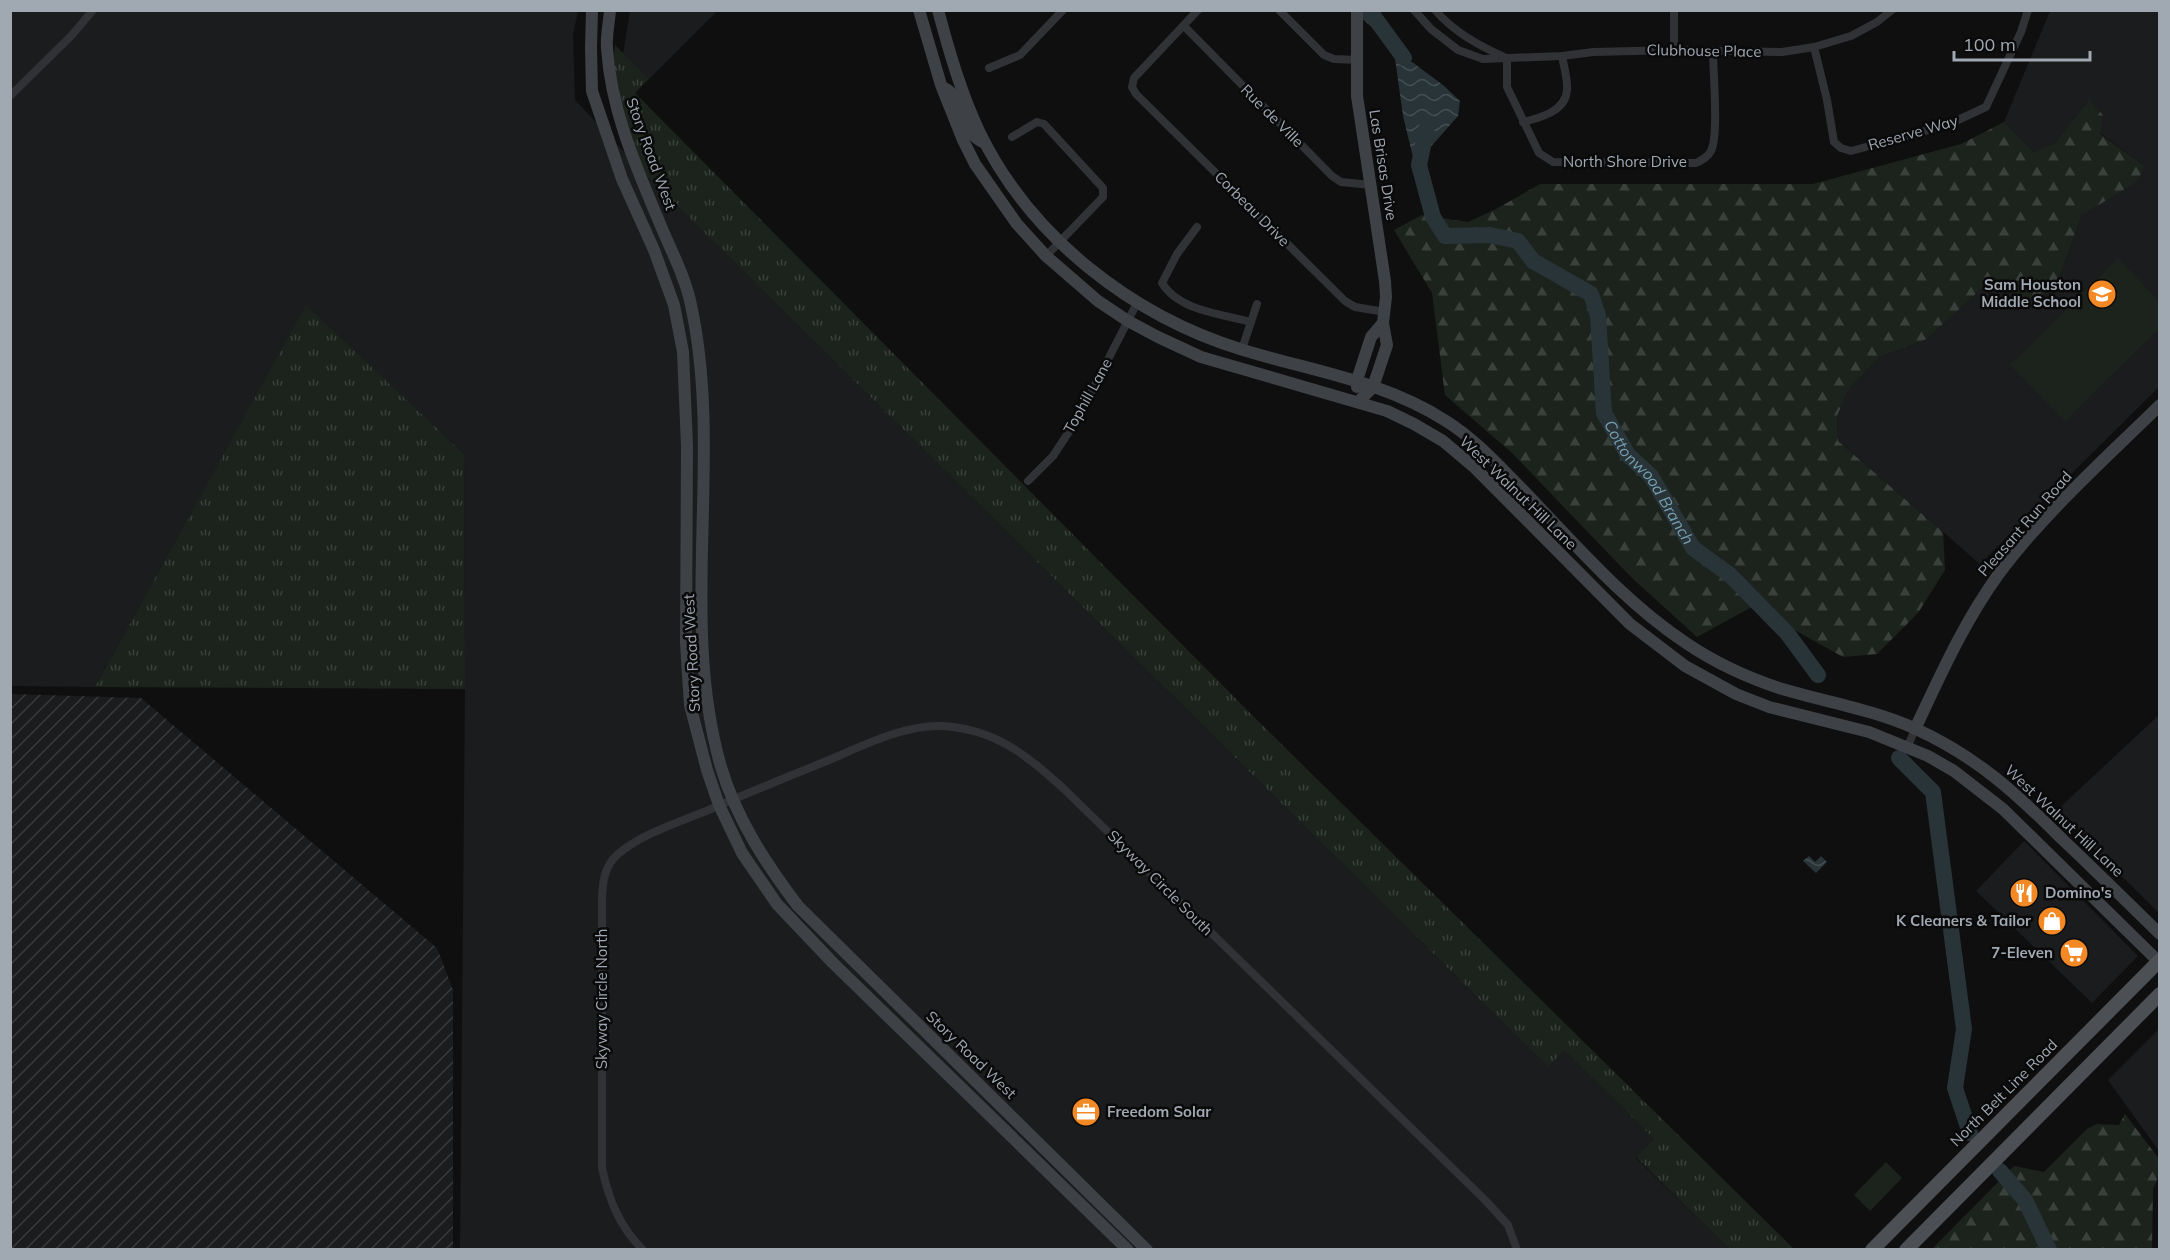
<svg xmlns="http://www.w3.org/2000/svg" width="2170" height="1260" font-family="Mulish,sans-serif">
	<defs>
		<pattern id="industrial-furrows" width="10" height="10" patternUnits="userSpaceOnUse" patternTransform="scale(1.5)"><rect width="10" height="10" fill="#1b1c1d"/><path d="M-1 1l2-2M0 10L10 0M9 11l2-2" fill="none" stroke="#393a3b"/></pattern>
		<pattern id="grass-tufts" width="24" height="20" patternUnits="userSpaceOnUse" patternTransform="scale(1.5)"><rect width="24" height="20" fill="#1c231c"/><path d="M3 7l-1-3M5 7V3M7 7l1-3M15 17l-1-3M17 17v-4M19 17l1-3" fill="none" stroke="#3a403b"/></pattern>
		<pattern id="forest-firs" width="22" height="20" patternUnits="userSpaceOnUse" patternTransform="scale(1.5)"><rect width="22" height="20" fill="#1c231c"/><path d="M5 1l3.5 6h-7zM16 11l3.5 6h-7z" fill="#3a403b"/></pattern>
		<pattern id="water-waves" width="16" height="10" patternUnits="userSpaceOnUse" patternTransform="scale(1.5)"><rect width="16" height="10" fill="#293439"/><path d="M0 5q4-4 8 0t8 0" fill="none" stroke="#454f53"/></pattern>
	</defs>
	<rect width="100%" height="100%" fill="#0f0f10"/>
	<g fill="#1b1c1d">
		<polygon points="11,11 578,11 573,35 575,100 644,173 1547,1066 1564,1050 1654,1139 1636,1158 1729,1249 460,1249 465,689 464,454 306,306 95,687 11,686"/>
		<polygon points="630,11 717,11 649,79 623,54"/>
		<polygon points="2050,11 2159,11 2159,387 1980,564 1838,441 1837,416 1849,389 1880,357 1927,339 1995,276 2030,308 2058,281 2082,215 2137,182 2145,166 2100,133 2089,100 2055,143 2034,152 2004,122"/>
		<polygon points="2159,715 2159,913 2056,811"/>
		<polygon points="2024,841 2138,956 2092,1003 1976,891"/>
		<polygon points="2159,1029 2159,1151 2108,1080"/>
	</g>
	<polygon fill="url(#industrial-furrows)" points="11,694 141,698 437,948 453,990 453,1249 11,1249"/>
	<g fill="url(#grass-tufts)">
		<path d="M615,45l34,34 -14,14 617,622 542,534h-65l-93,-92 18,-18 -90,-89 -16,17 -904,-894c-16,-40 -34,-84 -29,-128z"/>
		<polygon points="306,305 464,454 465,689 95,687"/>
	</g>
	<g fill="url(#forest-firs)">
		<polygon points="2089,100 2103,115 2100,134 2145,166 2137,182 2082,215 2058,281 2030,308 1994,277 1927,339 1880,357 1849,389 1837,416 1838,441 1943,532 1945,570 1918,613 1877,654 1843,657 1791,628 1757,604 1697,637 1631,577 1512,453 1445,395 1432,293 1394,230 1422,215 1468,222 1496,209 1540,184 1813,184 1961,144 2004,122 2034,152 2055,143"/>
		<polygon points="2125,1114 2159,1159 2159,1175 2153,1189 2152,1249 1932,1249 2014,1166 2044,1172 2087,1129 2097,1124 2119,1125"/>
	</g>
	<g fill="#1c231c">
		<polygon points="2118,258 2159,301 2159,329 2065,421 2010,365"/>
		<polygon points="1886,1162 1902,1178 1870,1211 1854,1195"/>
	</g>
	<g fill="url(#water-waves)">
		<polygon points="1353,11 1373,11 1385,34 1408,59 1443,85 1460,101 1458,116 1427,151 1415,143 1431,187 1421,190 1403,116 1395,58 1374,29"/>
		<polygon points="1809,856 1815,862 1821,856 1827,862 1816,873 1803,861"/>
	</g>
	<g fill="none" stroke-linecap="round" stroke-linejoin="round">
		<g stroke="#293439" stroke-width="16">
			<polyline points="1369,10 1404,58"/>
			<path id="s1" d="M1427,127l-8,38 14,52 12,19 45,-1 28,6 15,20 58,33 7,22 6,97 24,42 23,21 42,72 37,27 57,58 31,42"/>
			<polyline points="1899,758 1933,792 1964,1029 1955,1088 1970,1133"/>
			<polyline points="2000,1171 2025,1200 2049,1250"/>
		</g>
		<g stroke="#303235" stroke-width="8">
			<polyline points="1198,10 1134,78 1132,87 1136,94 1345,301 1355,307 1385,312"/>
			<polyline points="1279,10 1324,55 1334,59 1357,60"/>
			<polyline points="1414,10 1431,29 1458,50 1483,59 1562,56 1593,52 1674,50 1782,52 1814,47 1851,36 1877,22 1892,10"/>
			<path d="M1435,10c19,22 43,35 69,47"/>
			<polyline points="1184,26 1332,176 1341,182 1371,185"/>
			<polyline points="1814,47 1827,100 1834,142 1841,148 1851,151 1947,125 1986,107 2021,32 2028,10"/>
			<polyline points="1674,50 1674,10"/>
			<path d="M1507,58v29l32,66 14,9 143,1c6,-3 12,-6 15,-12 8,-17 2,-78 2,-100"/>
			<polyline points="989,68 1020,55 1063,10"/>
			<polyline points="10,96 72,35 93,10"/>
			<path d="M1523,122c17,-4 43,-11 44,-32 1,-10 -3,-23 -5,-34"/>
			<polyline points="1012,137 1037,122 1044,124 1103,188 1103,197 1046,256"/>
			<path d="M1197,227l-20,27 -15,29c17,28 60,31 89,39"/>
			<polyline points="1242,349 1257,304"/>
			<polyline points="1028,481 1053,456 1078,418 1137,303"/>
			<polyline points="1908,746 1915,729"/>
			<path d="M643,1250c-24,-24 -34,-50 -41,-82v-272c1,-16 3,-30 15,-41 23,-21 65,-34 94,-46 39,-17 79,-33 118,-49 33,-14 77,-36 113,-34 54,3 84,29 122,63l421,411 23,25 9,25"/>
		</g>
		<g stroke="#3e4145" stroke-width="12">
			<polyline points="592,10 591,48 592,91 622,179 654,250 674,305 683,352 687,446 686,643 690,705 707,770 719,805 742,853 777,904 833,963 1128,1250"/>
			<path d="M610,10c-1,13 -4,26 -3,38 4,65 31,123 56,183 10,23 23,49 28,74 33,152 -13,313 30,462 15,51 45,97 77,139l349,344"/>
			<polyline points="919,10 941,85 963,140 975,164 1017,224 1046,256 1098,301 1128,321 1158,337 1201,357 1387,411 1414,424 1443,441 1475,468 1630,624 1685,666 1736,694 1769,707 1869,732 1928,756 1954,771 2003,809 2160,963"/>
			<path d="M938,10c11,41 23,83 41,121 51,106 153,185 264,219 69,21 141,31 203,71 29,18 53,45 77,69 51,53 101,112 163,153 28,19 60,34 93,45 46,14 93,21 137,41 61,28 100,64 146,110 33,31 65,63 98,95"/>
			<polyline points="1357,10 1357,96 1385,281 1386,297 1383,323 1387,345 1373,387 1358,402"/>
			<path d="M944,88c22,10 14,44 41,55"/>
			<polyline points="1357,387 1357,380 1371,337 1383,323"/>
			<path d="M1915,729c25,-53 49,-107 83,-154 46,-62 106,-115 162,-170"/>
		</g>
		<g stroke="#4c4f54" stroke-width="14">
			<polyline points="1872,1250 2160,960"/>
			<polyline points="1906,1250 2160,994"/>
		</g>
	</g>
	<defs>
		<g id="school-disc" transform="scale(1.5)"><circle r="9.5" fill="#f38924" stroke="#0a0a0b"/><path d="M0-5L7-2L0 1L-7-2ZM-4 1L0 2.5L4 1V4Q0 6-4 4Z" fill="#fff"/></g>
		<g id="restaurant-disc" transform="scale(1.5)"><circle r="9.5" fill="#f38924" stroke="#0a0a0b"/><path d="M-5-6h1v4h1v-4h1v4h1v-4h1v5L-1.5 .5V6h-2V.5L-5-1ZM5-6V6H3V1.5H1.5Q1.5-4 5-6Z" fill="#fff"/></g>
		<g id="shop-disc" transform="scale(1.5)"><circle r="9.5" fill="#f38924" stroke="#0a0a0b"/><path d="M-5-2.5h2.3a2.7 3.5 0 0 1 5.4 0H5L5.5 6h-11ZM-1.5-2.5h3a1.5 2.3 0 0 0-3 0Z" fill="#fff"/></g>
		<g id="supermarket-disc" transform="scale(1.5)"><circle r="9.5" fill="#f38924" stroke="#0a0a0b"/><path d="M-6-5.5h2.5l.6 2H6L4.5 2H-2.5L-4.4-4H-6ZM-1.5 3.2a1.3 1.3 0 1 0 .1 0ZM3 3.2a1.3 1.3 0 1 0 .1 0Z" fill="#fff"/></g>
		<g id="office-disc" transform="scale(1.5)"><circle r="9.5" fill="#f38924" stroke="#0a0a0b"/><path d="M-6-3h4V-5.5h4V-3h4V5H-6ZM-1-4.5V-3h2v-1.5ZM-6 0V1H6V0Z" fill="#fff"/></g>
	</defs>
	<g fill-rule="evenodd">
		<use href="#school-disc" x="2102" y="294"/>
		<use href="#restaurant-disc" x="2024" y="893"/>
		<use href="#shop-disc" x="2052" y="921"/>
		<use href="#supermarket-disc" x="2074" y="953"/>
		<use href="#office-disc" x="1086" y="1112"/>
	</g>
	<g text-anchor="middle" stroke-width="5" stroke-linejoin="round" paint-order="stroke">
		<g font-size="15" fill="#a0a8b2" stroke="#0a0a0b">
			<text transform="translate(1704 51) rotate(1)" y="5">Clubhouse Place</text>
			<text transform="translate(1272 116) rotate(45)" y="5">Rue de Ville</text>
			<text transform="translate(1913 133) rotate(-16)" y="5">Reserve Way</text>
			<text transform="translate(651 154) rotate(70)" y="5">Story Road West</text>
			<text x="1625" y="167">North Shore Drive</text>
			<text transform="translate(1383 165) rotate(81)" y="5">Las Brisas Drive</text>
			<text transform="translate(1252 209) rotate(45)" y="5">Corbeau Drive</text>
			<text transform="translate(1088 396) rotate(-61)" y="5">Tophill Lane</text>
			<text transform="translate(1518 493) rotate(44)" y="5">West Walnut Hill Lane</text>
			<text transform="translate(2025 524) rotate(-49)" y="5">Pleasant Run Road</text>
			<text transform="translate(692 653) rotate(-93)" y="5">Story Road West</text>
			<text transform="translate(2064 821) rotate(43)" y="5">West Walnut Hill Lane</text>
			<text transform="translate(1160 883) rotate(45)" y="5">Skyway Circle South</text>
			<text transform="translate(602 999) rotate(-90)" y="5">Skyway Circle North</text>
			<text transform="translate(971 1055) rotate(44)" y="5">Story Road West</text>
			<text transform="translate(2004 1093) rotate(-45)" y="5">North Belt Line Road</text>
		</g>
		<g font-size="15" font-weight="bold" fill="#a0a8b2" stroke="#0a0a0b" text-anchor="end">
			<text x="2081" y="290">Sam Houston<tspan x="2081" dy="17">Middle School</tspan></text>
			<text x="2045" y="898" text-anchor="start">Domino's</text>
			<text x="2031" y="926">K Cleaners &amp; Tailor</text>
			<text x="2053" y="958">7-Eleven</text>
			<text x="1107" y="1117" text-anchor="start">Freedom Solar</text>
		</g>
		<g font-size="16" font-style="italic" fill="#759eae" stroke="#0a0a0b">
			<text dy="6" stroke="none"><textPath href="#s1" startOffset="484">Cottonwood Branch</textPath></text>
		</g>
	</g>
	<rect width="2170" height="1260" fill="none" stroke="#a0a8b2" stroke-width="24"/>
	<path d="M1954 51v9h136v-9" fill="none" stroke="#a0a8b2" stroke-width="3"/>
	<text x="1963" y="51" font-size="18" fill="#a0a8b2" stroke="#0a0a0b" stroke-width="4.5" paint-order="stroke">100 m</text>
</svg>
